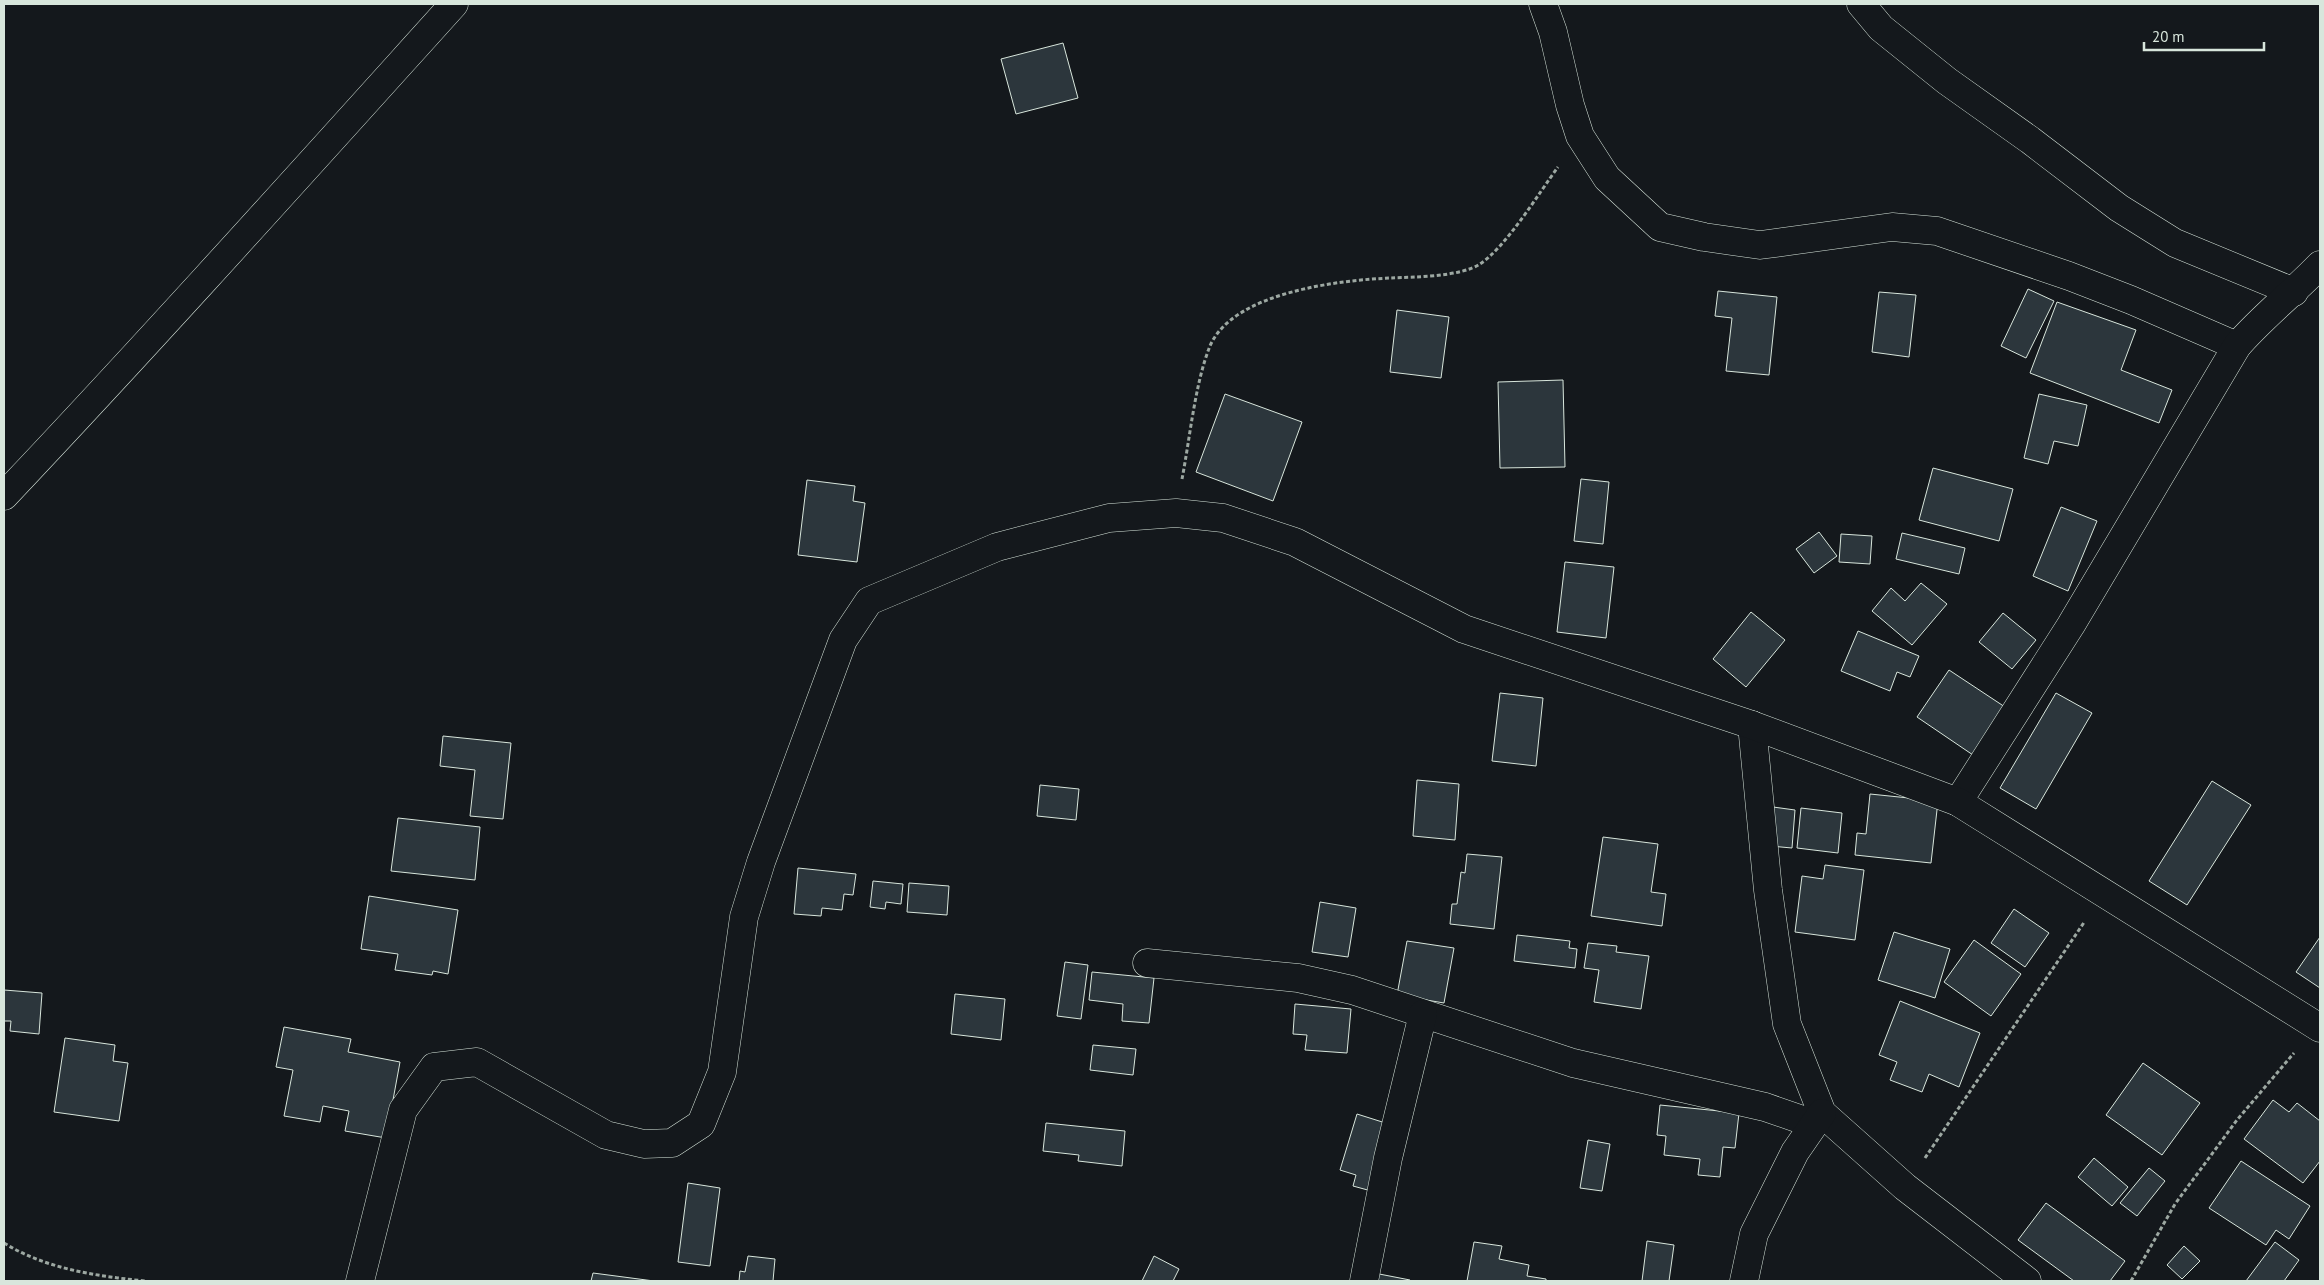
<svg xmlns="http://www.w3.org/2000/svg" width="2324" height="1285" font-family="'PT Sans',sans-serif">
	<rect width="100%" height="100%" fill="#14181c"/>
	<g fill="#2c363c" stroke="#d8e6dc">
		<polygon points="1063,43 1078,98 1016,114 1001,59"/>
		<polygon points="2028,289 2054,301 2026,358 2001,346"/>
		<polygon points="1718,291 1777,297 1769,375 1726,371 1732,318 1715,316"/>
		<polygon points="1879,292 1916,295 1909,357 1872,352"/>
		<polygon points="2057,302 2136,330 2121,370 2172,390 2159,423 2030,373"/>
		<polygon points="1397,310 1449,317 1441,378 1390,372"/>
		<polygon points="1563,380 1565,467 1500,468 1498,382"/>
		<polygon points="1225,394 1302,422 1273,501 1196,472"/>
		<polygon points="2039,394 2087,405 2078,446 2054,441 2048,464 2024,458"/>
		<polygon points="1933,468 2013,489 1999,541 1919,520"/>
		<polygon points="1581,479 1609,482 1603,544 1574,541"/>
		<polygon points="807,480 855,486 853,501 865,503 857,562 798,555"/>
		<polygon points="2061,507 2097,521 2068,591 2033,576"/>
		<polygon points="1819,532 1837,556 1814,573 1796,549"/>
		<polygon points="1902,533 1965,548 1959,574 1896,559"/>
		<polygon points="1841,534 1872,536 1870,564 1839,562"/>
		<polygon points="1565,562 1614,567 1606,638 1557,632"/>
		<polygon points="1921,583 1947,604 1912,645 1872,611 1891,588 1905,601"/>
		<polygon points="1751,612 1785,640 1746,687 1713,659"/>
		<polygon points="2003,613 2036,640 2012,669 1979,642"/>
		<polygon points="1858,631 1919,656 1910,677 1897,672 1890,691 1841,671"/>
		<polygon points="1949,670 2005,707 1973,755 1917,717"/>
		<polygon points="1500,693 1543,698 1536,766 1492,761"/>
		<polygon points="2056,693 2092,713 2036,809 2000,788"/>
		<polygon points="443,736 511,743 503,819 470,816 475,770 440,766"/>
		<polygon points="1417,780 1459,784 1455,840 1413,836"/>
		<polygon points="2212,781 2251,805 2187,905 2149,881"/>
		<polygon points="1040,785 1079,789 1076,820 1037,816"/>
		<polygon points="1870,794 1938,801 1931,863 1855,855 1857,833 1866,834"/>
		<polygon points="1773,807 1795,810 1792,848 1770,846"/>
		<polygon points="1801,808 1842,813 1838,853 1797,848"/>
		<polygon points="398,818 480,827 475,880 391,871"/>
		<polygon points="1603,837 1658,844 1651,892 1666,894 1662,926 1591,916"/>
		<polygon points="1467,854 1502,857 1494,929 1450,924 1452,904 1457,904 1461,872 1465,873"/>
		<polygon points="1825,865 1864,870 1855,940 1795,932 1802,876 1823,879"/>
		<polygon points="798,868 856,874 853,895 844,894 842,910 822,908 821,916 794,914"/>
		<polygon points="873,881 903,884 901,904 886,902 885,909 870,907"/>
		<polygon points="909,883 949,886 947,915 907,912"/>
		<polygon points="369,896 458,910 448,974 433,971 432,975 395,970 398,954 361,949"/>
		<polygon points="1320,902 1356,908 1348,957 1312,952"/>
		<polygon points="2014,909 2049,933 2025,967 1991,943"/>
		<polygon points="1894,932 1950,949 1935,998 1878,980"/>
		<polygon points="1517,935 1570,941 1569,948 1577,949 1575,968 1514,961"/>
		<polygon points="2320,937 2320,988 2296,972"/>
		<polygon points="1974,940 2021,974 1991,1016 1944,982"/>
		<polygon points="1407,941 1454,948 1444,1003 1397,995"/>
		<polygon points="1588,943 1617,946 1616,952 1649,956 1641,1009 1594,1002 1599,970 1584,968"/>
		<polygon points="1065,962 1088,965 1081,1019 1057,1016"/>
		<polygon points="1092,972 1154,978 1149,1023 1122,1021 1123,1004 1089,1000"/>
		<polygon points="4,990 42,993 39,1034 10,1031 11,1021 4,1021"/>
		<polygon points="955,994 1005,999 1001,1040 951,1034"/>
		<polygon points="1900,1001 1980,1033 1959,1087 1929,1074 1922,1092 1890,1080 1897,1062 1879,1055"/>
		<polygon points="1295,1004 1351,1009 1347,1053 1305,1050 1307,1035 1293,1034"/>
		<polygon points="284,1027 351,1039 348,1052 400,1062 386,1138 345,1131 349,1111 323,1106 320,1122 284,1116 293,1070 276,1067"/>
		<polygon points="65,1038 115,1045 113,1061 128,1063 119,1121 54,1112"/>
		<polygon points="1093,1045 1136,1049 1133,1075 1090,1070"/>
		<polygon points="2143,1063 2200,1103 2162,1155 2106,1115"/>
		<polygon points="2273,1100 2289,1112 2297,1103 2320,1121 2320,1161 2303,1183 2244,1139"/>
		<polygon points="1660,1105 1739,1113 1735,1148 1723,1147 1720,1177 1698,1175 1700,1159 1664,1155 1666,1136 1657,1135"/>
		<polygon points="1357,1114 1395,1126 1375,1192 1353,1186 1356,1175 1340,1170"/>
		<polygon points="1046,1123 1125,1131 1122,1166 1078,1161 1079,1155 1043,1151"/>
		<polygon points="1588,1140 1610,1144 1602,1191 1580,1188"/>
		<polygon points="2094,1158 2128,1187 2112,1206 2078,1177"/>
		<polygon points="2241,1161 2310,1206 2289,1239 2276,1230 2266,1245 2209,1208"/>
		<polygon points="2149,1168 2165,1181 2137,1216 2120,1203"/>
		<polygon points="688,1183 720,1188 710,1266 678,1262"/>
		<polygon points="2046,1203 2125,1261 2110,1281 2074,1281 2018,1240"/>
		<polygon points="1647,1241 1674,1245 1669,1281 1642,1281"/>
		<polygon points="1474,1242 1502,1246 1499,1259 1529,1265 1527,1276 1546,1279 1546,1281 1467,1281"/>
		<polygon points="2275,1242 2299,1260 2284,1281 2246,1281"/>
		<polygon points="2184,1246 2200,1261 2182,1279 2167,1265"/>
		<polygon points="748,1256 775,1259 773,1281 739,1281 740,1271 745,1272"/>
		<polygon points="1154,1256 1179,1269 1173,1281 1142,1281"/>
		<polygon points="1369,1272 1410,1280 1409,1281 1367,1281"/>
		<polygon points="593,1273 654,1281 591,1281"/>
	</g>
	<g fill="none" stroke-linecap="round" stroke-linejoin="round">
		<g stroke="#d8e6dc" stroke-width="29">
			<g id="minor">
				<polyline points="1543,4 1553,32 1570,105 1580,136 1607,178 1660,227 1704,237 1760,245 1892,227 1937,231 2069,276 2131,300 2237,346"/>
				<polyline points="1861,4 1881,28 1947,81 2030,140 2119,208 2175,243 2294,292"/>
				<path d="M4,496c153,-162 301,-327 450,-492"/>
				<polyline points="1752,725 1768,890 1787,1024 1822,1113 1905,1187 2027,1281"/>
				<path d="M1958,802l113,-177 166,-279c25,-29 56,-53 83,-81"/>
				<polyline points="1147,963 1298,978 1352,990 1573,1063 1765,1107 1814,1124"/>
				<polyline points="360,1281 403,1110 434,1067 477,1062 606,1135 644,1144 672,1143 701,1124 722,1072 744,917 761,862 843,640 869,601 997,547 1109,518 1176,513 1223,518 1295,542 1464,629 1752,725 1958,802 2320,1028"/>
				<polyline points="1364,1281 1388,1158 1423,1014"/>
				<polyline points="1744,1281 1754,1234 1795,1152 1822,1113"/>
			</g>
		</g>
		<g stroke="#9da8a2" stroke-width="3" stroke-dasharray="4 2.5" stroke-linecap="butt">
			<path d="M1182,479c8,-41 13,-96 28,-133 23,-54 130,-66 181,-68 23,-1 69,-1 89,-14 26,-17 59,-71 78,-97"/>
			<polyline points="1925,1158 2085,921"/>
			<path d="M4,1243c42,26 92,33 141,38"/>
			<polyline points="2131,1281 2175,1204 2237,1120 2294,1053"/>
		</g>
		<use href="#minor" stroke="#14181c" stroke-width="28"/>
	</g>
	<rect width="2324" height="1285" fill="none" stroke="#d8e6dc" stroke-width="10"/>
	<path d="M2144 42v8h120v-8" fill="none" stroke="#d8e6dc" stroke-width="2.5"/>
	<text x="2152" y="42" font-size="15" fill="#d8e6dc" stroke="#14181c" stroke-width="4" paint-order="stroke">20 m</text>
</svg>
